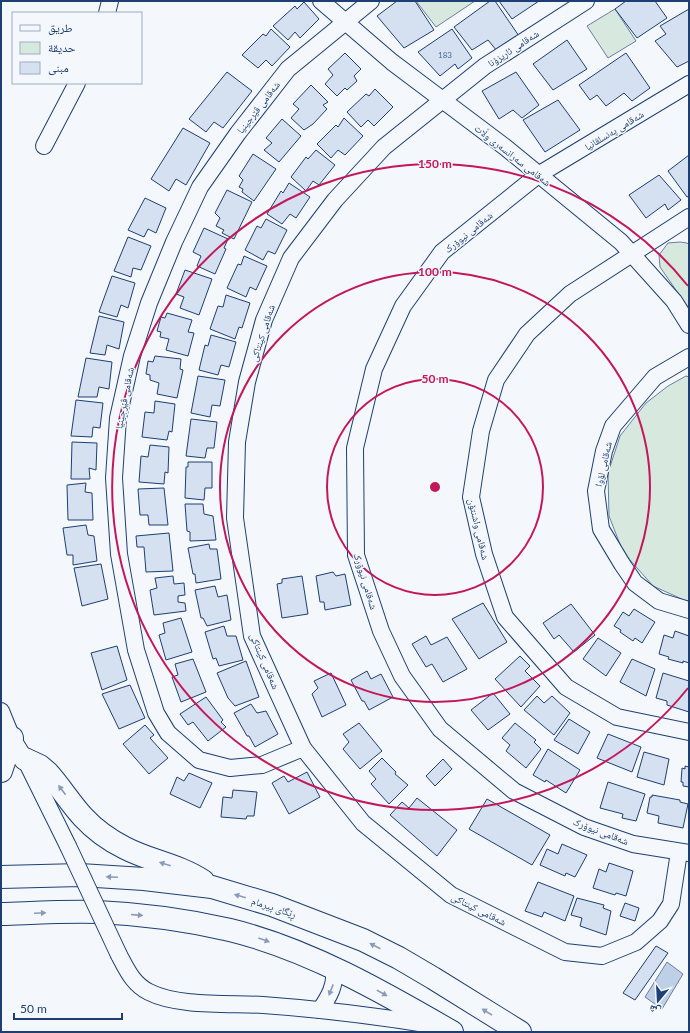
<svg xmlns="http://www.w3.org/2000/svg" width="690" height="1033" font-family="Lato,'Noto Naskh Arabic',sans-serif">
	<rect width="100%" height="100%" fill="#f4f7fb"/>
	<g fill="#d7e8df" stroke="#687fa3">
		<polygon points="416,1 475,1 436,27"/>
		<polygon points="615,9 636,41 608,58 587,26"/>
		<polygon points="680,242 687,243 689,245 689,309 660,267 659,255 668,243"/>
		<polygon points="686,376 689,377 689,601 684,600 653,586 623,552 609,516 608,473 620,436 646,403 668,386"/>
	</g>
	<polygon fill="#bed0e5" stroke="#687fa3" points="667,962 683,974 662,1009 645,997"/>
	<g fill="#d5e0f0" stroke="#1d3f73">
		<polygon points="397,1 415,1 434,30 404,48 377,16"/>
		<polygon points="490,1 495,1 519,36 497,51 488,40 472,50 454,27"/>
		<polygon points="499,1 539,1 512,19"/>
		<polygon points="626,1 655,1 667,18 637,38 615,9"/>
		<polygon points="304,2 319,19 300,38 295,32 288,40 273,26 295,6 297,9"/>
		<polygon points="689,9 689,61 677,67 655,41 666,34 660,26"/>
		<polygon points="271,29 290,47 272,66 266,60 258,68 242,55 263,34 266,36"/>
		<polygon points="452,29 472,58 458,69 455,64 440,76 418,52"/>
		<polygon points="567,40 587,69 553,90 533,64"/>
		<polygon points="345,53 361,69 354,76 357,81 347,90 345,88 337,96 325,84 333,75 328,69"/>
		<polygon points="626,53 650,88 632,101 624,93 606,106 597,95 590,100 579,85"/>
		<polygon points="227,72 252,91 223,128 214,122 206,132 189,119"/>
		<polygon points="516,72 539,105 522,118 513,110 499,119 482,91"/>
		<polygon points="311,85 328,102 323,105 327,109 313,124 304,130 291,118 299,109 293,104"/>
		<polygon points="375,89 393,107 374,126 368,120 361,127 347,112 366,94 369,96"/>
		<polygon points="558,100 580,130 545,152 523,120"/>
		<polygon points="344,118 363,136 345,155 338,150 331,158 317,144 336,125 338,127"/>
		<polygon points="282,119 301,136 279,162 264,150 272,143 266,138"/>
		<polygon points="183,128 210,143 186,185 176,179 169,191 151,179"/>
		<polygon points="316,150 335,165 319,185 313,181 306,191 291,177 306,157 308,159"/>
		<polygon points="253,154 276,169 254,201 242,192 243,189 239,187 243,180 239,176"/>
		<polygon points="689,155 689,196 687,197 668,171"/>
		<polygon points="659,175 681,200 668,210 665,204 646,218 629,195"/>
		<polygon points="289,183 310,197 296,218 290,214 282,224 267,214 281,191 283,193"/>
		<polygon points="227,190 252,202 234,239 222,233 224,230 216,226 220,218 215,213"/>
		<polygon points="145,198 166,208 156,233 148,229 144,237 128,230"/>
		<polygon points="266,219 287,230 275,254 268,251 263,260 245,250 257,226 261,228"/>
		<polygon points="204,228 228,239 224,248 226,249 215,274 197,266 201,256 193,252"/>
		<polygon points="128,237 151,246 141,270 133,268 131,277 114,271"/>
		<polygon points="244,256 267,266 256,290 250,287 246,297 227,288 238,264 241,265"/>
		<polygon points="185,270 212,279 199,315 180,308 184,297 176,294"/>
		<polygon points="112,276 135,283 128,308 121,305 117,317 99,312"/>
		<polygon points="226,295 250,303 242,328 239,327 235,339 210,329 218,306 223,307"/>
		<polygon points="167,313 192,320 188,332 194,333 188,356 166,350 169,339 160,337 161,332 157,331 161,317 165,318"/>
		<polygon points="99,316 124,322 119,349 107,345 105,355 90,353"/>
		<polygon points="211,335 236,342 229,367 221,365 218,375 199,370 205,345 208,346"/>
		<polygon points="155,356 181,359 180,369 183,370 177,398 157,394 159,383 150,380 150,375 146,374 148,361 153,362"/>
		<polygon points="86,358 112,362 109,389 99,387 97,397 78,397"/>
		<polygon points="198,376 225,380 220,406 212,405 210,417 191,413"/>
		<polygon points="76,400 103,403 100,428 93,427 92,437 71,436"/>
		<polygon points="155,401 175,404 172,432 169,431 167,440 142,437 145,412 154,413"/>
		<polygon points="191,419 217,422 214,448 207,448 205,458 186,456"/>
		<polygon points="72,442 97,443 96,470 89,468 90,479 71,479"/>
		<polygon points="150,445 169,447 168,473 165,472 164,484 139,482 141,456 148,457"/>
		<polygon points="188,462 212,462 212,488 205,488 204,500 185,498 186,467 188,467"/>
		<polygon points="86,483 85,492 92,493 93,520 68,520 67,485"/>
		<polygon points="164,488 168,525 149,525 148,515 140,515 138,489"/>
		<polygon points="185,504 203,504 204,514 213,516 216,540 190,541 190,532 187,531"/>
		<polygon points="86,525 88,535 94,536 97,561 73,565 73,555 67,555 63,528"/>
		<polygon points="169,533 173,571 146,572 144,547 137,547 136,536"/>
		<polygon points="209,544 210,549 217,549 221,579 196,583 195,574 193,574 188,548"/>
		<polygon points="101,564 108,599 82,606 74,568"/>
		<polygon points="333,572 336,576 345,574 351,605 325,610 324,602 320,602 316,576"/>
		<polygon points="173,576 174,584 184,583 185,595 178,596 178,602 185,603 186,611 154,615 150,590 157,588 155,578"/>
		<polygon points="302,576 308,614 282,618 277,584 282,583 282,579"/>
		<polygon points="215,586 218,597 227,595 231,620 207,626 203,618 201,618 195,590"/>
		<polygon points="483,603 507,642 479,659 452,619"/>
		<polygon points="571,604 595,635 574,652 559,635 554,639 543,623"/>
		<polygon points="634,609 655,622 642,643 635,638 633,641 620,632 621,630 614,626 623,612 629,616"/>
		<polygon points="181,618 192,652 166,660 159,635 165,633 163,623"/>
		<polygon points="224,626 227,636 236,636 243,660 219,666 216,658 213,659 205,632"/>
		<polygon points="675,631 689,636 689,663 683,661 683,663 668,659 669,657 659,654 664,635 673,638"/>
		<polygon points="426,636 431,645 447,637 467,669 443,682 432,664 426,667 412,644"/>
		<polygon points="598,638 621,653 606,676 583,659"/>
		<polygon points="117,646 127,680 102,690 91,653"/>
		<polygon points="520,656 530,666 525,671 540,686 521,707 495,679"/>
		<polygon points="193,659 206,692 181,702 172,677 178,675 175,664"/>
		<polygon points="632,659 655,669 646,696 620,682"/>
		<polygon points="246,661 259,697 235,706 228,698 217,673"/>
		<polygon points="367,671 371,679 381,674 393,697 369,710 364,701 362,701 351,680"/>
		<polygon points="331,673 346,705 322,717 312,694 318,688 314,681"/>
		<polygon points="663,673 689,681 689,712 667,705 667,701 656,698"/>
		<polygon points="130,685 145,718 119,729 102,694"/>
		<polygon points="493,693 510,714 488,730 471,710"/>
		<polygon points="537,696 544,703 552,696 570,713 554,735 524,710"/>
		<polygon points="206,697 223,720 221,722 226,727 208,741 193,722 188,725 180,714"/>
		<polygon points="251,704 257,713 266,711 278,734 255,747 249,736 247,736 234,713"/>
		<polygon points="569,719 590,732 578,754 554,740"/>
		<polygon points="359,723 382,751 360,769 343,749 349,742 343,734"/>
		<polygon points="515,723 536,740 534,742 541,749 526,768 506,751 510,745 502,738"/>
		<polygon points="145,725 154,735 150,738 168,758 149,774 123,744"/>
		<polygon points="608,734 641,747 632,772 597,758"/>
		<polygon points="548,749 580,770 566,793 546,780 545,782 533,775"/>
		<polygon points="644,752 669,759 664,785 637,777"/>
		<polygon points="382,758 396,772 395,774 408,785 389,804 371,784 376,779 369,771"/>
		<polygon points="443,759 452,769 435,786 426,776"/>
		<polygon points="685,766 689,767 689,787 683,786 683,782 681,782 682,768 685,769"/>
		<polygon points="307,772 320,797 289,814 272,783 284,776 288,782"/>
		<polygon points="189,773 212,783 200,808 170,794 177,777 184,781"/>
		<polygon points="608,782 645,794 636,821 622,818 623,814 600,808"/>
		<polygon points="233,790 257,792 254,816 247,816 246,819 221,817 223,797 232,798"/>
		<polygon points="652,795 680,800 680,802 688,804 683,828 658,823 659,816 647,813 650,797 652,797"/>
		<polygon points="417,798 457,830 437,856 390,815 402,802 409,808"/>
		<polygon points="487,799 550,835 532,865 469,829"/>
		<polygon points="562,844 587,855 575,877 566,873 565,876 540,865 547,849 558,854"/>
		<polygon points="609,863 633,871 626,896 616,893 615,895 593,888 599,869 606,872"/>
		<polygon points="538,882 574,896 565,921 544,912 542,917 525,911"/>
		<polygon points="577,898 604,905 603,908 611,911 606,935 580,926 582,918 571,915"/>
		<polygon points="625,903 639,908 635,921 620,916"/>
		<polygon points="656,946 668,953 635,1000 623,993"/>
	</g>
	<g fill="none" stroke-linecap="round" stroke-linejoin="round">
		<g stroke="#1d3f73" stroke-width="18">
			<g id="minor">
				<polyline points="321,1 392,62 505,147 621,242 674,301 689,325"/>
				<polyline points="586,1 485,66 384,147 335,200 291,258 264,320 247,382 237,442 235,518 252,636 303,748 363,823 451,895 565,952 602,956 636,942 660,921 671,904 679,852"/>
				<polyline points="107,13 110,1"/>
				<polyline points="689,84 538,175 442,252 403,306 374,369 355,448 356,555 381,631 402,676 440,729 514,791 584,827 633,844 689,853"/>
				<polyline points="44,146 77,83"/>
				<polyline points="689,217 570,294 527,334 496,380 481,431 471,497 484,554 505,617 566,687 617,717 689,732"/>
				<polyline points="689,357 655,377 613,426 604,451 596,491 601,529 622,564 635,583 659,601 689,610"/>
				<polyline points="1,711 12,738 25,759 68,846"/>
				<polyline points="303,748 262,765 230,768 199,760 168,733 156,713 136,650 119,554 114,478 118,418 132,356 149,303 174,242 200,187 238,133 288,69 371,1"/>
				<path d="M119,955c8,15 14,29 30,37 29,15 82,11 114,13 57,4 113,11 169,20"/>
				<path d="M320,1010c9,-13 16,-25 14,-41"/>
			</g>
		</g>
		<g stroke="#1d3f73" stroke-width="24">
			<g id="highway">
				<path d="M25,759l15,7 7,6c13,14 23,31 36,45 12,13 26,23 42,31 25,13 54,17 78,33"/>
				<polyline points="1,771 12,738"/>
				<polyline points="1,877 80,875 144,879 212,887 272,905 363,940 399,958 433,978 520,1032"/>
				<path d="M1,914c32,-1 65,-3 97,-2 44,2 89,8 132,18 78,19 153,62 222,102"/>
			</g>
		</g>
		<use href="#minor" stroke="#f4f7fb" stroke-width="16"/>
		<use href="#highway" stroke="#f4f7fb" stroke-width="22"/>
		<g stroke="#1d3f73" stroke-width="18" stroke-linecap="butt">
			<polyline id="minor-bridge" points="68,846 119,955"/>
		</g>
		<use href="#minor-bridge" stroke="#f4f7fb" stroke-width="16"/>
	</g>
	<defs><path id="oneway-solid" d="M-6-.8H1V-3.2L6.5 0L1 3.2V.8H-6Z"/></defs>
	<g fill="#889bb7">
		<use href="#oneway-solid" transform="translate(62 790) rotate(-127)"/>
		<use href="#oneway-solid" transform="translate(165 864) rotate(-162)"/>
		<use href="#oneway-solid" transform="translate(112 877) rotate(-177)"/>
		<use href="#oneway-solid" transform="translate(240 896) rotate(-164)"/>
		<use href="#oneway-solid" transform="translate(40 913) rotate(-2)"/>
		<use href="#oneway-solid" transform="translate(137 915) rotate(5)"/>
		<use href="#oneway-solid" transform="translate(264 940) rotate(20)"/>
		<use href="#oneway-solid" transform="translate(375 946) rotate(-153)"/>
		<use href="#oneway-solid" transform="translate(331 990) rotate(111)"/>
		<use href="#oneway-solid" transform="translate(382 993) rotate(29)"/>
		<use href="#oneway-solid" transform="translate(487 1012) rotate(-148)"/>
	</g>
	<g fill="none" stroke="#c2185b" stroke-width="2">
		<circle cx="435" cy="487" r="108"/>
		<circle cx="435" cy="487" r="215"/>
		<path d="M688 688A323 323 0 1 1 688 286"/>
	</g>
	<g text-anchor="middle" stroke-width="3" stroke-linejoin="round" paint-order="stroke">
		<g font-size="8" fill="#4b6792">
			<text x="445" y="58">183</text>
		</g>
		<g font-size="10" fill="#1d3f73" stroke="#f4f7fb">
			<text transform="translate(513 48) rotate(-33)" y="4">شەقامی ئاریزۆنا</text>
			<text transform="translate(258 107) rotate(-52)" y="4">شەقامی ڤێرجینیا</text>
			<text transform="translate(614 130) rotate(-31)" y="4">شەقامی پەنسلڤانیا</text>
			<text transform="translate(513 155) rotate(38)" y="4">شەقامی سەرانسەری وڵات</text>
			<text transform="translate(468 232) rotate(-39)" y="4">شەقامی نیوۆرک</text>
			<text transform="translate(262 333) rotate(-72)" y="4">شەقامی کینتاکی</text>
			<text transform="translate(124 398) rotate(-79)" y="4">شەقامی ڤێرجینیا</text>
			<text transform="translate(603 464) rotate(-77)" y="4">شەقامی لۆوا</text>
			<text transform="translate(479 529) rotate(77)" y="4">شەقامی واشنتۆن</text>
			<text transform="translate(366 581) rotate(73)" y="4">شەقامی نیوۆرک</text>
			<text transform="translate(265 661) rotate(67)" y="4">شەقامی کینتاکی</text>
			<text transform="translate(601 831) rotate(21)" y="4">شەقامی نیوۆرک</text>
			<text transform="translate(274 907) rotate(18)" y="4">ڕێگای پیرمام</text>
			<text transform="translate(479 909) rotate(27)" y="4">شەقامی کینتاکی</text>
		</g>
	</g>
	<circle cx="435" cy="487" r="6" fill="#c2185b" stroke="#f4f7fb" stroke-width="2"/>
	<g font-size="12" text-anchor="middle" font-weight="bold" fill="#c2185b" stroke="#f4f7fb" stroke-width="3" stroke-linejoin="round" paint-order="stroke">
		<text x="435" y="168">150 m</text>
		<text x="435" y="276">100 m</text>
		<text x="435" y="383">50 m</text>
	</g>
	<rect width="690" height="1033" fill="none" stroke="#1d3f73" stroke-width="4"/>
	<rect x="12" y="12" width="130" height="72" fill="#f4f7fb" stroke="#9eadc5"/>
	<rect x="20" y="25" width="20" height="6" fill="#f4f7fb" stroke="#9eadc5"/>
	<text x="48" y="32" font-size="12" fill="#1d3f73">طريق</text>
	<rect x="20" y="42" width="20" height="12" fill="#d7e8df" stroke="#9eadc5"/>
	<text x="48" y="52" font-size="12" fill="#1d3f73">حديقة</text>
	<rect x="20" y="62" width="20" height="12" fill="#d5e0f0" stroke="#9eadc5"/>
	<text x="48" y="72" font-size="12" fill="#1d3f73">مبنى</text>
	<g transform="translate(658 1001) rotate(198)" stroke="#f4f7fb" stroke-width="3" paint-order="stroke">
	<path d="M0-3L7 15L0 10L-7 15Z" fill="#1d3f73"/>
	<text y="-6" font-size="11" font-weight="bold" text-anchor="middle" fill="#1d3f73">ش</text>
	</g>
	<path d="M14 1013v6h108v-6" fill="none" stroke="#1d3f73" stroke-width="2"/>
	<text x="20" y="1013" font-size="12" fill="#1d3f73" stroke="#f4f7fb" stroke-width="3" paint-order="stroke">50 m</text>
</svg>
